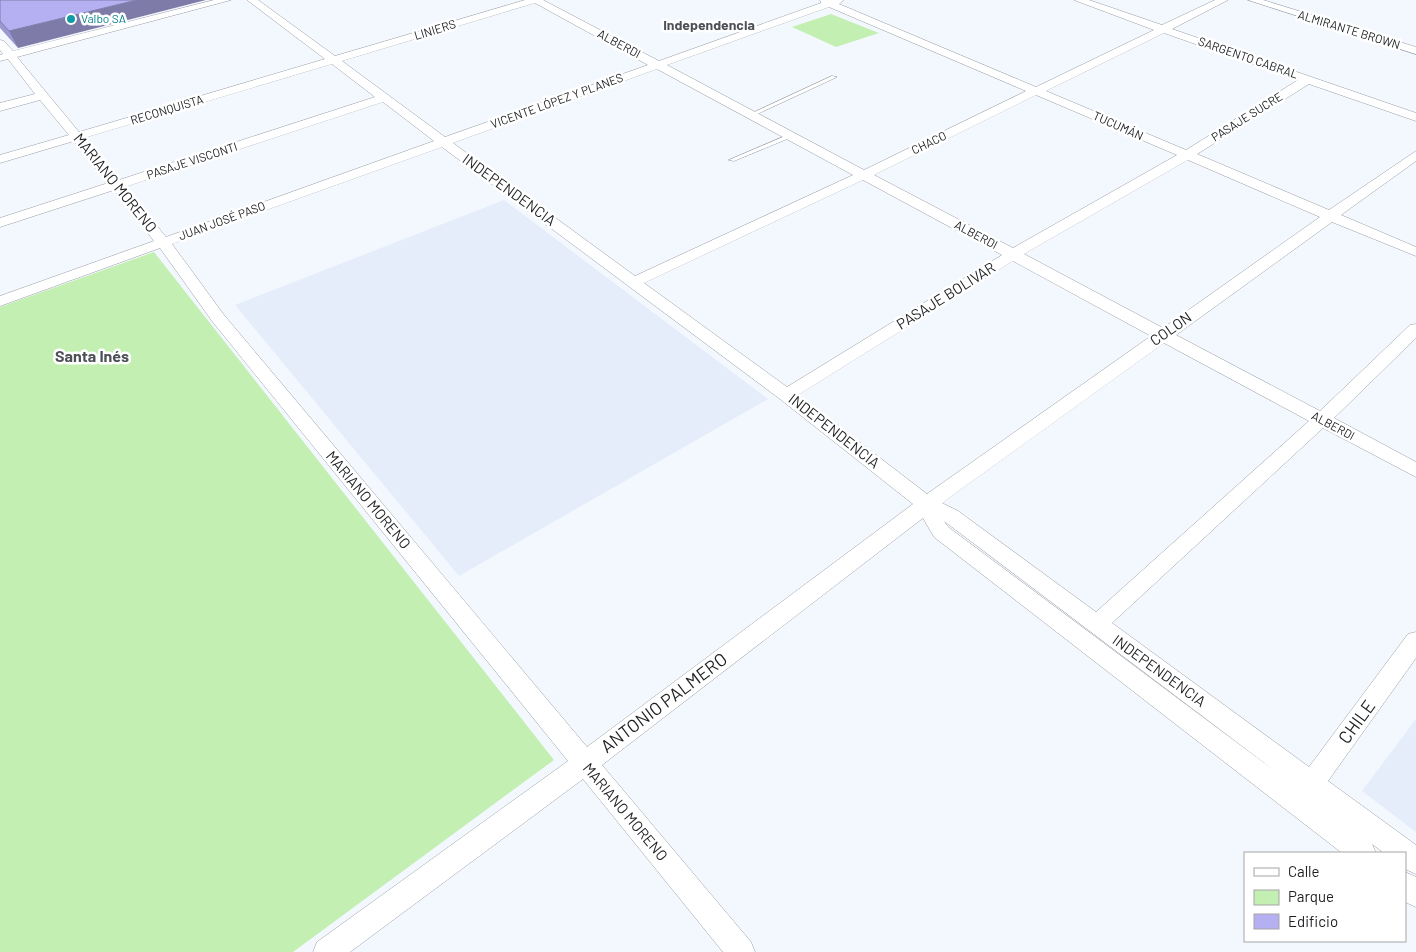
<svg xmlns="http://www.w3.org/2000/svg" width="1416" height="952" font-family="Barlow,sans-serif">
	<rect width="100%" height="100%" fill="#f3f8ff"/>
	<g fill="#e5edfb">
		<polygon points="504,200 768,399 459,576 235,305"/>
		<polygon points="1416,719 1416,832 1362,791"/>
	</g>
	<g fill="#c4efb2">
		<polygon points="831,14 879,33 836,47 792,27"/>
		<polygon points="154,252 554,760 293,952 0,952 0,307"/>
	</g>
	<g fill="none" stroke-linecap="round" stroke-linejoin="round">
		<g stroke="#999da3" stroke-width="1">
			<g id="service">
				<polygon points="832,76 837,77 753,116 748,115"/>
				<polygon points="790,134 793,136 792,137 734,161 729,160"/>
			</g>
		</g>
		<g stroke="#999da3" stroke-width="1">
			<g id="minor">
				<path d="M214,0h17l-214,57 62,75 246,-73 -78,-59h11l77,56 190,-56h18l116,61 162,-58 -1,-3h24l-5,4 197,83 118,-57 -80,-30h15l73,25 53,-25h13l-56,29 244,84v8l-107,-37 -112,70 132,56 87,-59v10l-75,54 75,32v9l-84,-34 -156,113 144,76 90,-86 6,-1v14l-82,80 82,44v15l-93,-49 -211,195 197,144 99,-133 8,-2v26l-88,123 88,64v29l-11,-5v-16h-21l-12,-9 4,9h-34l-408,-316 -11,-19 -321,247 149,177 4,10h-32l-140,-173 -233,173h-37l4,-10 251,-181 -356,-440 -52,-73 -160,58v-10l154,-55 -40,-51 -114,37v-9l108,-35 -34,-42 -74,22v-8l69,-20 -29,-35 -40,11v-8l35,-9 -27,-35 -8,2v-6l3,-1 -3,-4v-10l4,1 9,10zM535,3l113,62 -203,72 -103,-76zM829,7l197,84 -162,79 -197,-105zM1164,33l134,47 -112,70 -140,-59zM332,64l43,33 -256,83 -35,-42zM657,69l196,106 -218,101 -182,-133zM1036,95l141,60 -164,93 -139,-73zM383,102l51,39 -268,96 -41,-50zM442,147l338,252 133,105 -326,243 -363,-432 -52,-71zM1188,160l132,57 -157,111 -139,-74zM863,180l139,75 -215,132 -143,-104zM1013,261l138,75 -224,158 -129,-99zM1164,343l145,78 -213,191 -138,-101 -16,-8zM944,521l351,265 -347,-259z"/>
				<polygon points="1248,0 1263,0 1416,47 1416,54"/>
				<polygon points="1405,872 1416,877 1416,907 1405,902"/>
			</g>
		</g>
		<use href="#service" fill="#fff" fill-rule="evenodd"/>
		<use href="#minor" fill="#fff" fill-rule="evenodd"/>
	</g>
	<polygon fill="#9c97d0" points="0,0 18,48 0,28"/>
	<polygon fill="#7f7ba9" points="137,0 206,0 18,48 9,31"/>
	<polygon fill="#b5b0f2" stroke="#7f7ba9" points="0,0 137,0 9,31 0,21"/>
	<circle fill="#0f9aa8" stroke="#fff" stroke-width="2" cx="71" cy="19" r="5"/>
	<g text-anchor="middle" stroke-width="5" stroke-linejoin="round" paint-order="stroke">
		<g font-size="12" fill="#0d838f" stroke="#fff" text-anchor="start">
			<text x="81" y="23">Valbo SA</text>
		</g>
		<g font-size="12" fill="#1d1f21" stroke="#fff">
			<text transform="translate(435 30) rotate(-17)" y="4">LINIERS</text>
			<text transform="translate(1349 30) rotate(17)" y="4">ALMIRANTE BROWN</text>
			<text transform="translate(619 44) rotate(28)" y="4">ALBERDI</text>
			<text transform="translate(1248 58) rotate(19)" y="4">SARGENTO CABRAL</text>
			<text transform="translate(557 101) rotate(-20)" y="4">VICENTE LÓPEZ Y PLANES</text>
			<text transform="translate(167 110) rotate(-17)" y="4">RECONQUISTA</text>
			<text transform="translate(1247 117) rotate(-32)" y="4">PASAJE SUCRE</text>
			<text transform="translate(1118 126) rotate(24)" y="4">TUCUMÁN</text>
			<text transform="translate(929 143) rotate(-26)" y="4">CHACO</text>
			<text transform="translate(192 161) rotate(-18)" y="4">PASAJE VISCONTI</text>
			<text transform="translate(222 221) rotate(-20)" y="4">JUAN JOSÉ PASO</text>
			<text transform="translate(976 235) rotate(28)" y="4">ALBERDI</text>
			<text transform="translate(1333 426) rotate(28)" y="4">ALBERDI</text>
		</g>
		<g font-size="14" font-weight="bold" fill="#4d5056" stroke="#fff">
			<text x="709" y="30">Independencia</text>
		</g>
		<g font-size="15" fill="#1d1f21" stroke="#fff">
			<text transform="translate(115 183) rotate(51)" y="5">MARIANO MORENO</text>
			<text transform="translate(509 190) rotate(36)" y="5">INDEPENDENCIA</text>
			<text transform="translate(946 296) rotate(-32)" y="5">PASAJE BOLIVAR</text>
			<text transform="translate(1171 329) rotate(-35)" y="5">COLON</text>
			<text transform="translate(834 431) rotate(38)" y="5">INDEPENDENCIA</text>
			<text transform="translate(368 500) rotate(50)" y="5">MARIANO MORENO</text>
			<text transform="translate(1159 671) rotate(36)" y="5">INDEPENDENCIA</text>
			<text transform="translate(625 812) rotate(50)" y="5">MARIANO MORENO</text>
		</g>
		<g font-size="16" font-weight="bold" fill="#4d5056" stroke="#fff">
			<text x="92" y="362">Santa Inés</text>
		</g>
		<g font-size="18" fill="#1d1f21" stroke="#fff">
			<text transform="translate(664 703) rotate(-37)" y="6">ANTONIO PALMERO</text>
			<text transform="translate(1357 722) rotate(-54)" y="6">CHILE</text>
		</g>
	</g>
	<rect x="1244" y="852" width="162" height="90" fill="#ffffff" stroke="#a5a5a6"/>
	<rect x="1254" y="868" width="25" height="8" fill="#ffffff" stroke="#a5a5a6"/>
	<text x="1288" y="877" font-size="15" fill="#1d1f21">Calle</text>
	<rect x="1254" y="890" width="25" height="15" fill="#c4efb2" stroke="#a5a5a6"/>
	<text x="1288" y="902" font-size="15" fill="#1d1f21">Parque</text>
	<rect x="1254" y="914" width="25" height="15" fill="#b5b0f2" stroke="#a5a5a6"/>
	<text x="1288" y="927" font-size="15" fill="#1d1f21">Edificio</text>
</svg>
